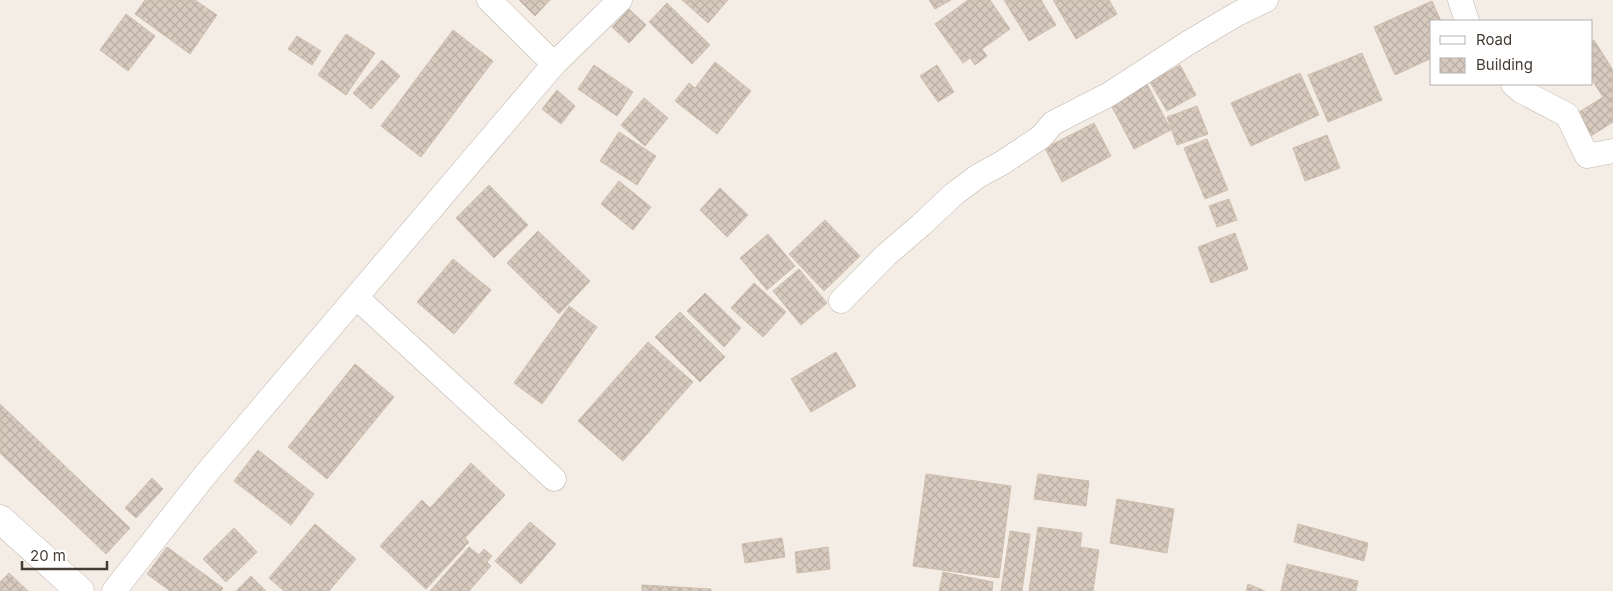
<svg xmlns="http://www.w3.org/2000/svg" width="1613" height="591" font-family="Inter,sans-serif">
	<defs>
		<pattern id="building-cross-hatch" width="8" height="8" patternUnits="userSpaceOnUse" patternTransform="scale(1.25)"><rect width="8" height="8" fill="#d7cabe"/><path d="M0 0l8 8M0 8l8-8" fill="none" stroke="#baaea4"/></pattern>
	</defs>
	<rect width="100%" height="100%" fill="#f3ede6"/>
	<g fill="url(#building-cross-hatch)" stroke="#cfbeaf">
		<polygon points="145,0 195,0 217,15 190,54 135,14"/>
		<polygon points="519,0 550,0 535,16"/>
		<polygon points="682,0 728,0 708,23"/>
		<polygon points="929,0 951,0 935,9"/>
		<polygon points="968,0 990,0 1010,29 982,49 987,56 975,65 970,58 963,63 935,24"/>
		<polygon points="1004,0 1041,0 1056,25 1029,41"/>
		<polygon points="1053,0 1109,0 1117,14 1076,39"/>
		<polygon points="1432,1 1441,21 1432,21 1432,58 1395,75 1374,27"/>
		<polygon points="667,3 710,45 692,64 649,22"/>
		<polygon points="629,9 646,25 629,43 612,27"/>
		<polygon points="126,14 155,36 128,71 100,50"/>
		<polygon points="453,30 493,61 421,157 381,126"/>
		<polygon points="346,34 375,53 346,95 318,75"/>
		<polygon points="297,36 321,51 312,65 288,49"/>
		<polygon points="1594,40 1613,70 1613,122 1591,136 1576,114 1603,97 1592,80 1592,41"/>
		<polygon points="1362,53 1382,100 1328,122 1308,75"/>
		<polygon points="382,60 400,76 371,109 353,93"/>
		<polygon points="715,62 751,91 717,134 675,101 689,83 695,88"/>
		<polygon points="594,65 633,92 617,116 578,89"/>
		<polygon points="937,65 954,92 938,102 920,76"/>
		<polygon points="1180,65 1196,95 1167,111 1150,82"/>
		<polygon points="1300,73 1319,115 1251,146 1231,103"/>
		<polygon points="1147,84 1171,130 1134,149 1110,103"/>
		<polygon points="557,90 575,106 561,124 542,109"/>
		<polygon points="644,98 668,118 645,146 621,125"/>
		<polygon points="1197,106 1208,134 1177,145 1167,117"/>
		<polygon points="1094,123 1111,156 1062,182 1045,148"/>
		<polygon points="619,132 656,156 637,185 600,161"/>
		<polygon points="1327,135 1340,168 1305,181 1293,148"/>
		<polygon points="1207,139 1228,190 1205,199 1184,148"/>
		<polygon points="619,181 651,207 633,230 601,204"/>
		<polygon points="489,185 528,225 494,258 456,218"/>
		<polygon points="720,188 748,215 727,237 700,210"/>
		<polygon points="1229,199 1237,220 1217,227 1209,206"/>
		<polygon points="825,220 860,256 824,291 789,254"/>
		<polygon points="538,231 590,281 559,314 507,263"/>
		<polygon points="1235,233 1248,269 1211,283 1198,247"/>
		<polygon points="768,234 795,266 767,290 740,258"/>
		<polygon points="453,259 491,290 454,334 417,302"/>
		<polygon points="799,269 827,303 801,325 773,291"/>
		<polygon points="754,283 786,312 763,337 731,308"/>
		<polygon points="705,293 741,328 724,347 687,311"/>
		<polygon points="569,306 597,327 542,404 514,383"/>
		<polygon points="680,312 725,357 700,382 655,337"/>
		<polygon points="648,342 693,382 623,461 578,421"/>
		<polygon points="836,352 856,386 811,412 791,379"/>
		<polygon points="355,364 394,397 327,479 288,447"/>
		<polygon points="0,404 130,528 106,554 0,453"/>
		<polygon points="258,450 314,494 291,525 234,481"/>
		<polygon points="471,463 505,495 465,538 469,542 426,589 380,546 422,500 430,508"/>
		<polygon points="926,474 1011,486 999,578 913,566"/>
		<polygon points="1038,474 1089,481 1086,506 1034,499"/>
		<polygon points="152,478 163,489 136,518 125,508"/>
		<polygon points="1117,499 1174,509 1167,553 1110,543"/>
		<polygon points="530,522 556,544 521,584 495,561"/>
		<polygon points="315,524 356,559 329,591 284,591 269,578"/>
		<polygon points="1298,524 1368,543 1364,561 1294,542"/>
		<polygon points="1038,527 1082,533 1080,547 1099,550 1093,591 1029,591"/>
		<polygon points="234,528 257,552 226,582 203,559"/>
		<polygon points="1010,531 1030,534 1022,591 1001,591"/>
		<polygon points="782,538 785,557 745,563 742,544"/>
		<polygon points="167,547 223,588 221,591 170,591 147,574"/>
		<polygon points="469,547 479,555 484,549 492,556 487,562 491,566 469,591 430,591"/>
		<polygon points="828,547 830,569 797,573 795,552"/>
		<polygon points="1287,564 1358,581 1356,591 1281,591"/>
		<polygon points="943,572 993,582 992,591 939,591"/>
		<polygon points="9,573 28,591 0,591 0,582"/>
		<polygon points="251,576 266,591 236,591"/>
		<polygon points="1248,584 1265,591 1246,591"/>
		<polygon points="642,585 711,589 711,591 642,591"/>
	</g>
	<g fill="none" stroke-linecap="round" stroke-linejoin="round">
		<g stroke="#c1b6ac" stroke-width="25">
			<g id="minor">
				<polyline points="489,0 554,64"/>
				<polyline points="1460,0 1467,21"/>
				<polyline points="1513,84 1521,91 1567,115 1587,156 1613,151"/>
				<polyline points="356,297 554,479"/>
				<polyline points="841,301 886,255 921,225 954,194 978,176 1002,163 1041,137 1053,123 1108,95 1188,43 1237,14 1266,0"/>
				<polyline points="114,591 205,475 554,64 620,0"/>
			</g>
		</g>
		<g stroke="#c1b6ac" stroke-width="29">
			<polyline id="tertiary" points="0,519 80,591"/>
		</g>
		<use href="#minor" stroke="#fff" stroke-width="24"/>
		<use href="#tertiary" stroke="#fff" stroke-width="28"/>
	</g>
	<rect x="1430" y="20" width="162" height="65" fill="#ffffff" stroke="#b5b1ae"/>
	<rect x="1440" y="36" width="25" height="8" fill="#ffffff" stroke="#b5b1ae"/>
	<text x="1476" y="45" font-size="15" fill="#453d35">Road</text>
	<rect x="1440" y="58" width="25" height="15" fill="url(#building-cross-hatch)" stroke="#b5b1ae"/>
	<text x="1476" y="70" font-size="15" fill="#453d35">Building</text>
	<path d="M22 561v8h85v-8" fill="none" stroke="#453d35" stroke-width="2.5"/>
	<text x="30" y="561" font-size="15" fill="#453d35" stroke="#ffffff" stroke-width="4" paint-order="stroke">20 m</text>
</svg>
